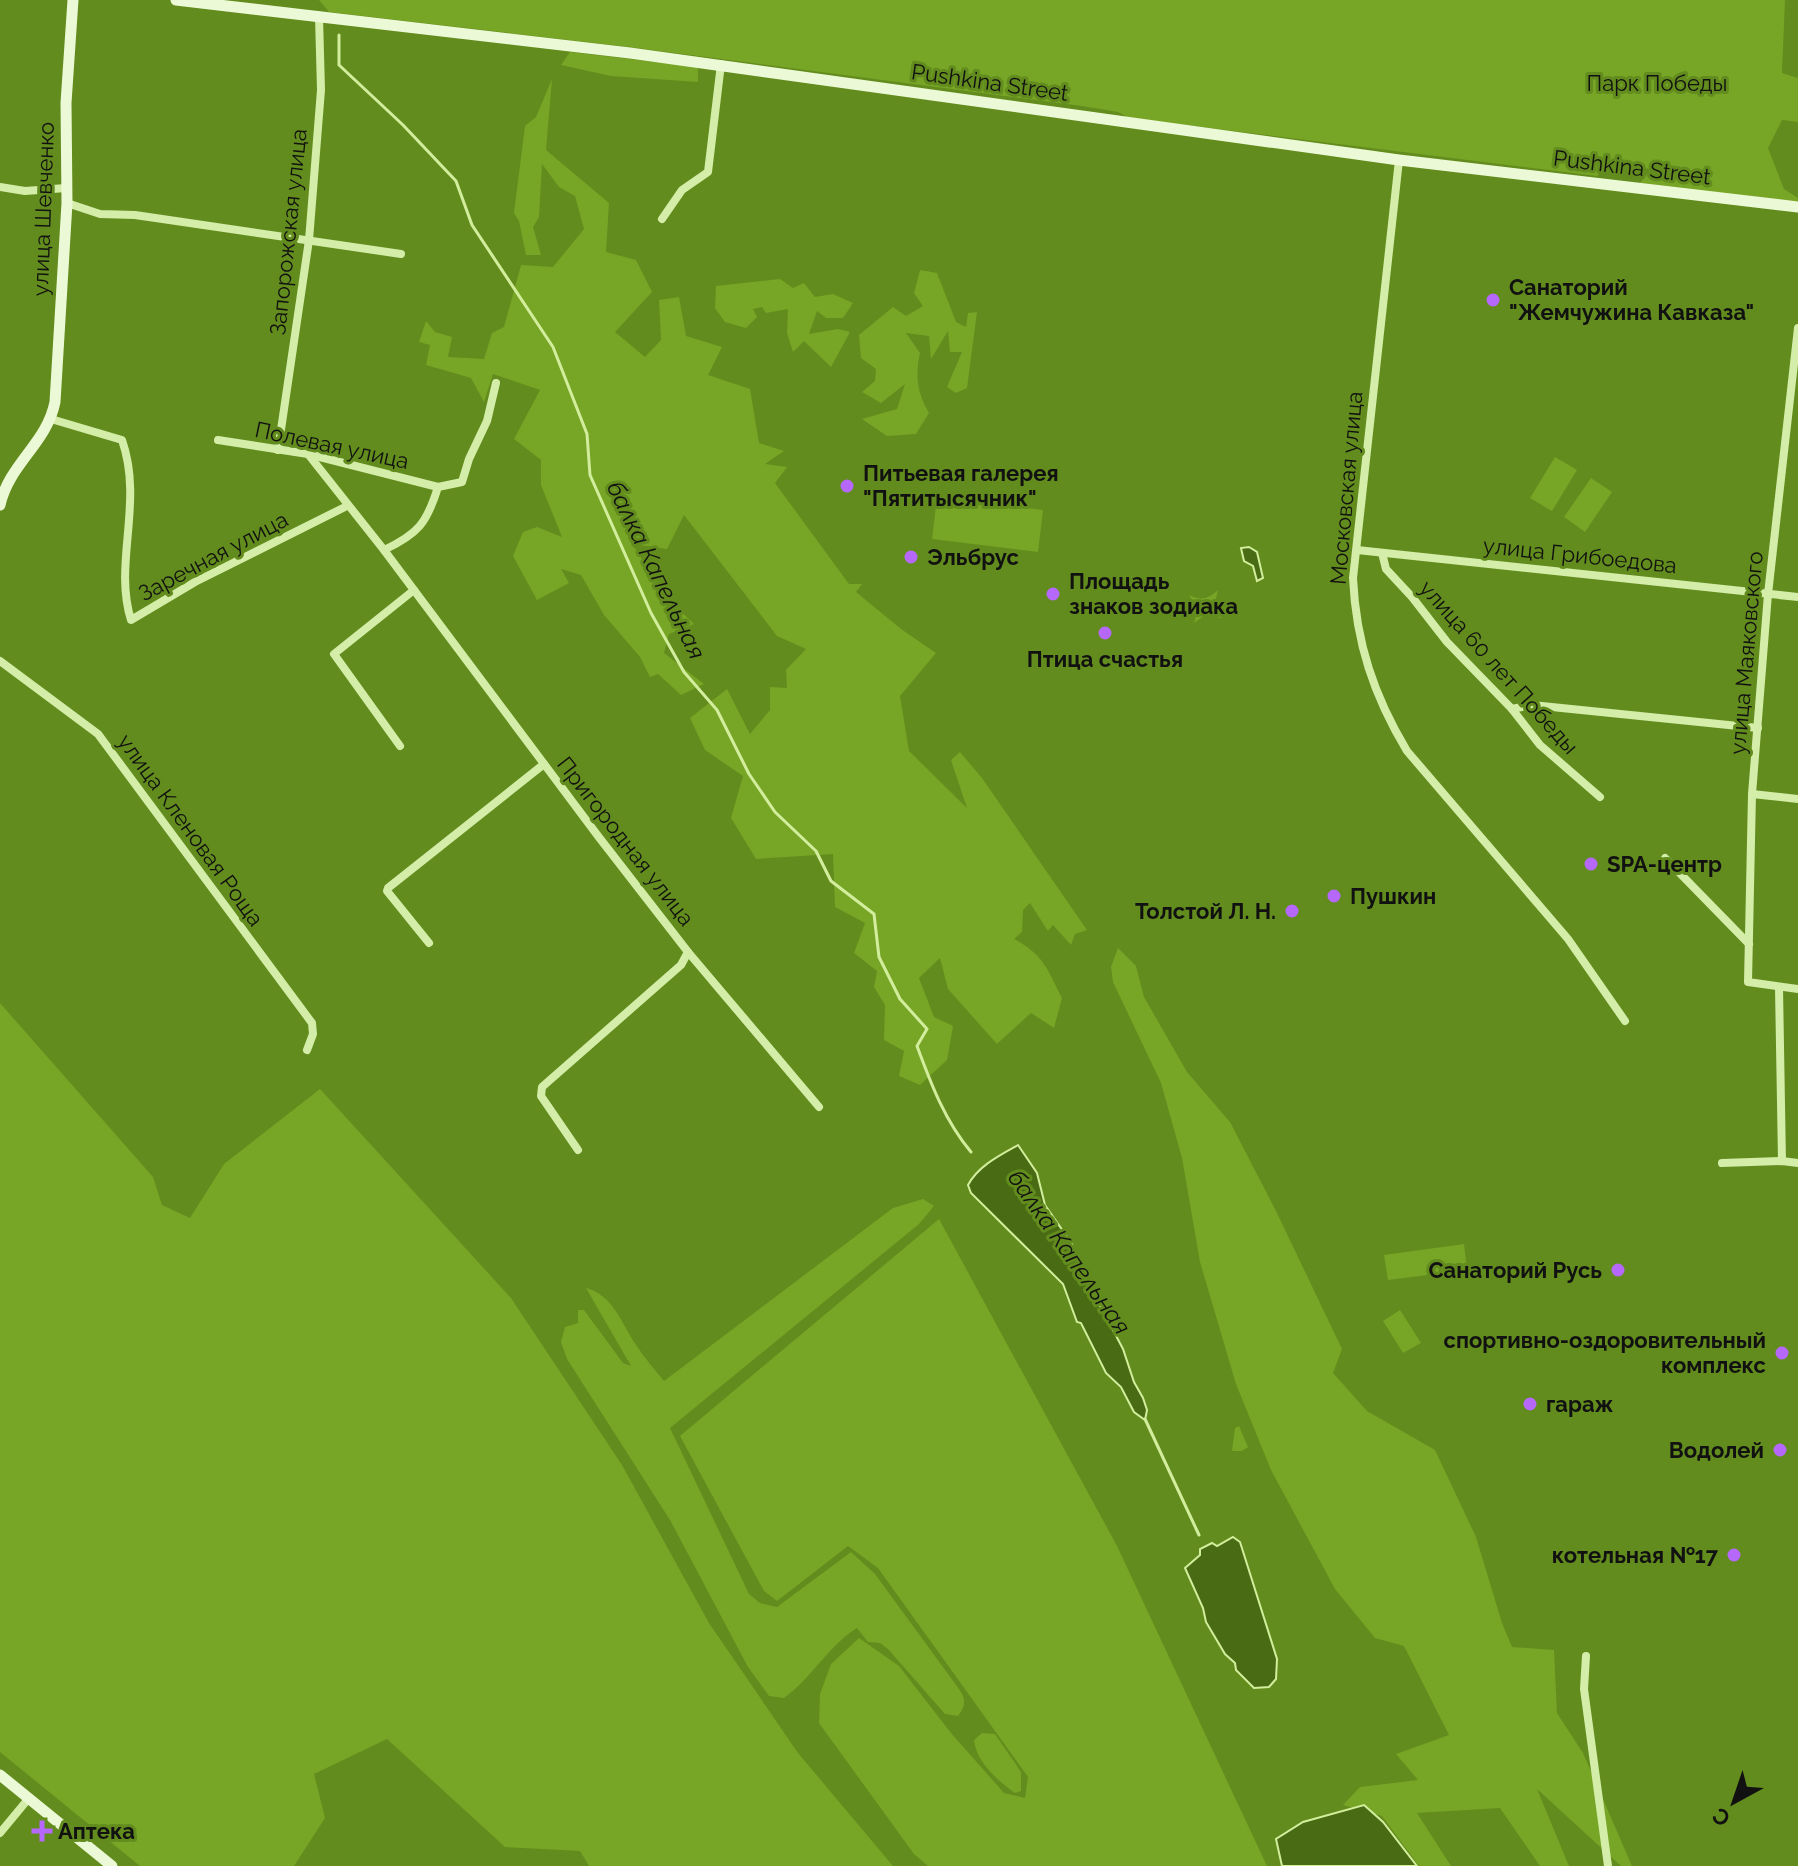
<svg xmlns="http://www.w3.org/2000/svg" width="1798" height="1866" font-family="Raleway,sans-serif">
	<rect width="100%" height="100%" fill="#628c1d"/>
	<g fill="#77a526">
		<polygon points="319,0 1785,0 1782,73 1798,78 1798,122 1782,120 1768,148 1784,189 1798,198 1798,203 1640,183 1651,169 1635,167 1635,164 1605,161 1605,167 1597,176 1129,118 1118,112 1082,106 629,47 329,12"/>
		<polygon points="570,52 698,67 698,82 611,76 561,65"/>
		<path d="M552,79l-6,71 63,53 -3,49 30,8 16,32 -37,40 30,25 16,-17 -2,-40 20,-3 7,39 36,11 -14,28 42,14 9,54 25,8 -19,13 22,3 -12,16 74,101h13l-6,8 45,37 35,24 -36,43 9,55 58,57 -16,-48 9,-8 22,26 105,152 -12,4 -4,11 -18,-20 -5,6 -18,-28 -7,7 -1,22 -8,7c30,16 33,30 48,59l-8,30 -23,-15 -34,31 -49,-55 -8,-31 -21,20 15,39 19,9 -6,34 -27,25 -21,-9 5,-25 -20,-11 1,-35 -11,-18 3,-16 -23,-18 11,-30 -30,-16 -2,-53 -77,5 -25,-41 12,-42 -38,-26 -15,-32 37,-29 23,45 20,-24v-23l17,1 -1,-18 20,-21 -29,-13 -93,-121 -17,34 -35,-5 40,59 22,21 -25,10 -5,19 40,31 -23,11 -23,-21 -8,3 -10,-20 -36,-42 -23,-40 -20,-6 8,14 -32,17 -24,-44 10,-24 14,-5 25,10 -21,-52v-25l-27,-21 26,-49 -47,-16 -9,28 -13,-24 -45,-13 4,-20 -11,-3 7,-21 9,11 17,5 -4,20 36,2 8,-26 12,-6 17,-62 32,2 31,-38 -9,-33 -16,-9 -17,-23 -3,53 -6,10 8,28h-15l-7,-34 -5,-8 11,-87 11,-9z"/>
		<path d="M920,270l17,3 19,49 10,5 2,-14 9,-1 -10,76 -11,5 -9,-6 15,-35h-12l-2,-21 -17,28 -2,-23 -23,-3 14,20c-5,22 -3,40 9,60l-13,21 -29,2 -25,-17 35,-10 8,-25 -24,19 -19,-11 13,-11 1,-12 -15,-11 -2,-23 34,-28 13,9 17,-10 -9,-13z"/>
		<polygon points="780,279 793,288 804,283 815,297 833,294 853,303 843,318 826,318 817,311 809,334 838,329 850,332 831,367 804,341 793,352 787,333 788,309 766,313 762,307 753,309 757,317 746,328 725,322 715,308 716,286"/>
		<polygon points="1555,457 1577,470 1552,511 1530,498"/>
		<polygon points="1591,478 1612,492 1585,532 1564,517"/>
		<polygon points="937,497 1043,510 1038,552 932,539"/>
		<path d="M1218,590l-4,16 8,12 -17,-3 -11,8 4,-14 -9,-14c12,6 19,4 29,-5z"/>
		<polygon points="1118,948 1136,966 1144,997 1187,1072 1230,1122 1276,1211 1342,1349 1333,1373 1367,1411 1435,1450 1476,1537 1502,1623 1512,1647 1554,1650 1557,1713 1583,1753 1632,1866 1621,1866 1537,1789 1569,1866 1540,1866 1500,1808 1417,1813 1451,1866 1419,1866 1382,1816 1343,1805 1360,1787 1418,1780 1396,1754 1449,1735 1404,1646 1375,1638 1335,1589 1271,1470 1236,1384 1213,1306 1200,1262 1182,1158 1161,1083 1113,982 1111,967"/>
		<polygon points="0,1003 153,1177 162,1205 190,1218 224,1164 320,1089 511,1298 622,1465 709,1623 798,1753 893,1866 589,1866 580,1851 505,1847 387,1739 314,1774 325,1818 294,1866 140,1866 0,1752"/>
		<path d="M923,1199l11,7 -15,18 -249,204 79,166 11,9 17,4 74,-55 24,22 84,115c7,10 7,17 -1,27l-13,-2 -57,-65 -8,-6 -12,-1 -11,-14c-29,18 -45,50 -73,70l-15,-2 -21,-29 -78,-147 -103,-161 -6,-17 4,-15 13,-4v-13h6l39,53 8,3 -45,-78c27,7 36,36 50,57 8,12 19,25 28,36l229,-173z"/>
		<polygon points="939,1219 1117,1546 1267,1866 928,1866 914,1854 819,1723 820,1694 831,1664 859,1638 899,1666 951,1733 1004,1793 1025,1798 1028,1777 878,1568 848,1546 777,1601 764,1591 680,1436"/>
		<polygon points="1464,1244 1467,1270 1388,1280 1384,1255"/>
		<polygon points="1400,1310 1421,1343 1403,1353 1383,1321"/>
		<polygon points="1239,1426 1248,1447 1242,1451 1232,1451 1235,1428"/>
		<path d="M982,1733l13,1 26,38v19l-6,2c-17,-12 -39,-31 -41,-53z"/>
	</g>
	<g fill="#496b13" stroke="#d2ee9d" stroke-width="2">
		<polygon points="1249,547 1257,552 1263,578 1257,581 1253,566 1244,561 1241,548"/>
		<path d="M1018,1145l19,28 8,32 27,39 6,20 45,85 11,33 9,16 4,12 -2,10 -11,-8 -13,-25 -15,-14 -25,-50 -4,-1 -14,-38 -92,-91 -3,-8c10,-19 32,-30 50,-40z"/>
		<polygon points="1233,1537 1240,1542 1277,1659 1276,1679 1269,1687 1254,1688 1236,1670 1235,1663 1225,1654 1206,1622 1203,1608 1185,1568 1200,1555 1200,1549 1212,1543 1217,1546"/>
		<polygon points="1364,1805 1383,1822 1417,1866 1282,1866 1276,1839 1303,1822"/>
	</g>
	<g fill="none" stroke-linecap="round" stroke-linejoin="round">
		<g stroke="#d2ee9d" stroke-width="3">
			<path d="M339,35v30l64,60 53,56 16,44 81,122 34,87 3,41 61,138 33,59 33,38 32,64 26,38 41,39 15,30 43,33 5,43 21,42 27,30 -10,17c14,38 28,75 54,106"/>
			<polyline points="1145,1419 1199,1535"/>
		</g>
		<g stroke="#d4eda9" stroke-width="8">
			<path d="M1399,160l-46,418c3,65 21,118 54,173l161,188 57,82"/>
			<polyline points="0,187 25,191 66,188"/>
			<polyline points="67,203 100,214 135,215 401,254"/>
			<polyline points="662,219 682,190 708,172 721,64"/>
			<polyline points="1798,328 1768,594 1752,794 1748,982 1798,989"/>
			<path d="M51,419l71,21c22,63 -9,123 9,180l64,-38 152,-76"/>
			<polyline points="218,440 308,454 438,487"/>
			<polyline points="278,450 309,240 321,90 319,17"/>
			<polyline points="308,454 384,550 598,836 688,952 819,1107"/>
			<path d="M384,550c34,-16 43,-27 54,-63l24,-5 7,-23 18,-38 9,-38"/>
			<polyline points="1357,550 1798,597"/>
			<polyline points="1382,553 1386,569 1412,597 1447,642 1512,709 1540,745 1600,797"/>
			<polyline points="0,661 98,734 312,1023 313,1034 307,1050"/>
			<polyline points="1512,709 1532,705 1758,728"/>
			<polyline points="400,746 334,654 414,590"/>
			<polyline points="1752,794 1798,799"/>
			<polyline points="1665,858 1749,944"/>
			<polyline points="429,943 387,891 388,888 544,764"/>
			<polyline points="1779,988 1782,1161"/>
			<polyline points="578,1150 541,1096 542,1087 681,965 688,952"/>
			<polyline points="1722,1163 1782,1161 1798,1163"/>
			<polyline points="1586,1656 1584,1689 1608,1866"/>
			<polyline points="0,1833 29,1798"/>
		</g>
		<g stroke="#ecf9d6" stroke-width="11">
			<polyline points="176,0 630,53 1399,160 1798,207"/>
			<path d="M0,505c9,-41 47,-62 55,-103l12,-199 -1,-100 7,-103"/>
			<polyline points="0,1775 112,1866"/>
		</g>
	</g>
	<g fill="#b668fc" stroke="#628c1d" stroke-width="3">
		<circle cx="1493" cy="300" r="8"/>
		<circle cx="847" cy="486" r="8"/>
		<circle cx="911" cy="557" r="8"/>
		<circle cx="1053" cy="594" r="8"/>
		<circle cx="1105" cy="633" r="8"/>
		<circle cx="1591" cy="864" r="8"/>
		<circle cx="1334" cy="896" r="8"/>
		<circle cx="1292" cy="911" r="8"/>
		<circle cx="1618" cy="1270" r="8"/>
		<circle cx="1782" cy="1353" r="8"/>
		<circle cx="1530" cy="1404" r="8"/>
		<circle cx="1780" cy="1450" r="8"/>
		<circle cx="1734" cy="1555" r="8"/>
		<path d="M38 1819h8v8h8v8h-8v8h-8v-8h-8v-8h8z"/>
	</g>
	<g text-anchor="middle" stroke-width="6" stroke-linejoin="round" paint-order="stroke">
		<g font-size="22" fill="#111" stroke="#628c1d">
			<text transform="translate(990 82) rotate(8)" y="8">Pushkina Street</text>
			<text transform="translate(1632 167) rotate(7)" y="8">Pushkina Street</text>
			<text transform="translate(43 209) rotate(-88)" y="8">улица Шевченко</text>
			<text transform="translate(288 232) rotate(-84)" y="8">Запорожская улица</text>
			<text transform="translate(332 445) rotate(12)" y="8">Полевая улица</text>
			<text transform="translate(1346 488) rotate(-85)" y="8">Московская улица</text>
			<text transform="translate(1580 555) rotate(6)" y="8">улица Грибоедова</text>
			<text transform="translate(213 556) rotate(-28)" y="8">Заречная улица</text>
			<text transform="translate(1746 653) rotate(-85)" y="8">улица Маяковского</text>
			<text transform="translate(1499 667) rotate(48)" y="8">улица 60 лет Победы</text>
			<text transform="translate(191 830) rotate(54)" y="8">улица Кленовая Роща</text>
			<text transform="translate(626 841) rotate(52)" y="8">Пригородная улица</text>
		</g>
		<g font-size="22" fill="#111" stroke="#628c1d">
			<text x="1657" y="91">Парк Победы</text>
		</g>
		<g font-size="22" font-weight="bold" fill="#111" stroke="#628c1d" text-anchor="start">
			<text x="1509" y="295">Санаторий<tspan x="1509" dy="25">"Жемчужина Кавказа"</tspan></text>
			<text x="863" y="481">Питьевая галерея<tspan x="863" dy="25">"Пятитысячник"</tspan></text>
			<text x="927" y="565">Эльбрус</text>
			<text x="1069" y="589">Площадь<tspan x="1069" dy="25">знаков зодиака</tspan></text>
			<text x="1105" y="667" text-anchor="middle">Птица счастья</text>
			<text x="1607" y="872">SPA-центр</text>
			<text x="1350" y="904">Пушкин</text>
			<text x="1276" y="919" text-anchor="end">Толстой Л. Н.</text>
			<text x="1602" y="1278" text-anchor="end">Санаторий Русь</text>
			<text x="1766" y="1348" text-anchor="end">спортивно-оздоровительный<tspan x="1766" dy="25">комплекс</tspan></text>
			<text x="1546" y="1412">гараж</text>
			<text x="1764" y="1458" text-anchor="end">Водолей</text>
			<text x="1718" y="1563" text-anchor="end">котельная №17</text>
			<text x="58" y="1839">Аптека</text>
		</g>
		<g font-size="24" font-style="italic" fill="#111" stroke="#628c1d">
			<text transform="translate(656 570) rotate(64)" y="8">балка Капельная</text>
			<text transform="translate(1069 1252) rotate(55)" y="8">балка Капельная</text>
		</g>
	</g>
	<g transform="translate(1734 1802) rotate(220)" stroke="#628c1d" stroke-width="6" paint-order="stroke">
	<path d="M0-6L14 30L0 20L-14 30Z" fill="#111111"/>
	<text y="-12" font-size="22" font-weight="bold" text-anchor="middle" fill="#111111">С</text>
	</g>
</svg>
